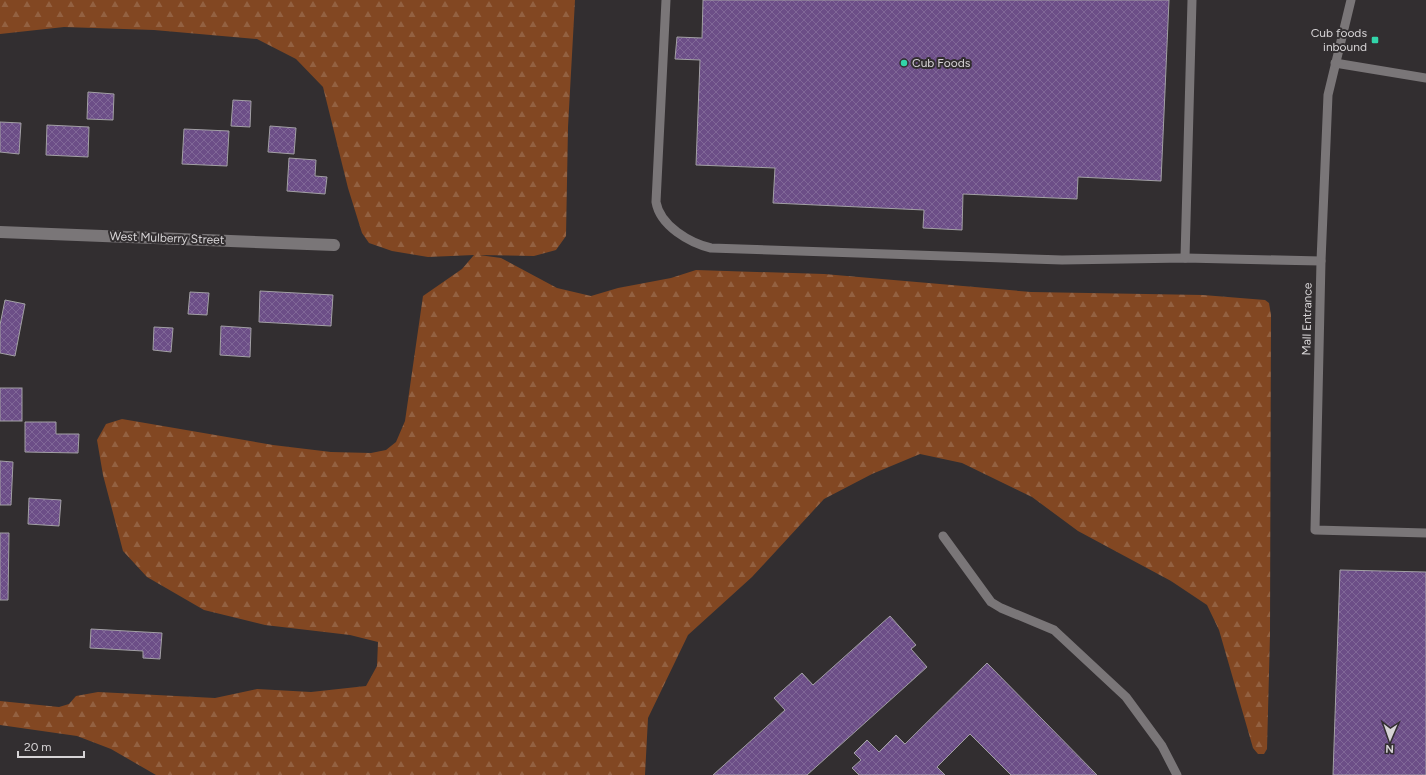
<svg xmlns="http://www.w3.org/2000/svg" width="1426" height="775" font-family="Figtree,sans-serif">
	<defs>
		<pattern id="forest-firs" width="22" height="20" patternUnits="userSpaceOnUse"><rect width="22" height="20" fill="#824722"/><path d="M5 1l3.5 6h-7zM16 11l3.5 6h-7z" fill="#936141"/></pattern>
		<pattern id="building-cross-hatch" width="8" height="8" patternUnits="userSpaceOnUse"><rect width="8" height="8" fill="#6c4e87"/><path d="M0 0l8 8M0 8l8-8" fill="none" stroke="#806797"/></pattern>
	</defs>
	<rect width="100%" height="100%" fill="#322e30"/>
	<polygon fill="url(#forest-firs)" points="0,0 575,0 568,127 566,236 556,250 534,256 479,255 501,258 557,288 591,296 618,288 671,278 696,270 824,274 1031,292 1203,295 1265,300 1269,303 1271,315 1270,635 1267,749 1264,754 1258,754 1253,748 1219,630 1207,605 1171,581 1078,531 1032,497 962,463 920,454 872,474 824,499 752,577 688,635 648,718 645,775 156,775 111,749 77,736 0,725 0,701 59,707 69,704 76,696 98,692 215,698 257,689 311,692 366,686 377,666 378,642 350,635 265,625 204,610 147,577 123,551 103,475 97,440 106,424 122,419 273,445 331,452 371,453 386,450 396,442 405,421 423,296 462,269 474,255 428,257 392,251 369,243 362,233 348,188 323,87 296,59 257,39 154,30 64,27 0,34"/>
	<g fill="url(#building-cross-hatch)" stroke="#a2a0a4">
		<polygon points="703,0 1169,0 1161,181 1078,177 1077,199 963,194 962,230 923,228 924,210 773,203 775,168 696,165 700,60 675,59 677,37 702,38"/>
		<polygon points="88,92 114,94 113,120 87,119"/>
		<polygon points="233,100 251,101 250,127 231,126"/>
		<polygon points="0,122 21,123 19,154 0,152"/>
		<polygon points="47,125 89,127 88,157 46,155"/>
		<polygon points="270,126 296,128 294,154 268,152"/>
		<polygon points="184,129 229,131 227,166 182,164"/>
		<polygon points="289,158 316,160 315,176 327,177 325,194 287,191"/>
		<polygon points="260,291 333,295 331,326 259,322"/>
		<polygon points="190,292 209,293 207,315 188,314"/>
		<polygon points="5,300 25,304 15,356 0,353 0,325"/>
		<polygon points="221,326 251,328 250,357 220,355"/>
		<polygon points="154,327 173,328 171,352 153,350"/>
		<rect x="0" y="388" width="22" height="33"/>
		<polygon points="25,422 56,422 56,434 79,434 78,453 25,452"/>
		<polygon points="0,461 13,462 11,505 0,505"/>
		<polygon points="29,498 61,500 59,526 28,524"/>
		<polygon points="0,533 9,533 8,600 0,600"/>
		<polygon points="1340,570 1426,572 1426,775 1333,775"/>
		<polygon points="890,616 916,645 911,649 927,667 807,775 713,775 785,710 774,698 802,673 813,685"/>
		<polygon points="91,629 162,633 160,659 143,658 143,651 90,648"/>
		<polygon points="987,663 1097,775 1011,775 970,734 937,767 945,775 859,775 852,768 861,760 854,753 867,740 879,752 896,735 905,744"/>
	</g>
	<g fill="none" stroke-linecap="round" stroke-linejoin="round">
		<g stroke="#7a7678" stroke-width="9">
			<path d="M666,0l-10,202c4,24 34,41 55,46l351,12 123,-2 136,3"/>
			<polyline points="1351,0 1328,95 1321,261 1315,530 1426,533"/>
			<polyline points="1335,63 1426,78"/>
			<polyline points="1185,258 1192,0"/>
			<polyline points="943,536 991,602 1001,608 1054,630 1126,697 1162,746 1177,775"/>
		</g>
		<polyline stroke="#7a7678" stroke-width="12" points="0,232 334,245"/>
	</g>
	<g fill="#32d4a9" stroke="#322e30" stroke-width="1.5">
		<rect x="1371" y="36" width="8" height="8" rx="2"/>
		<circle cx="904" cy="63" r="4"/>
	</g>
	<g text-anchor="middle" stroke-width="4" stroke-linejoin="round" paint-order="stroke">
		<g font-size="12" fill="#d7d4d6" stroke="#322e30" text-anchor="end">
			<text x="1367" y="37">Cub foods<tspan x="1367" dy="14">inbound</tspan></text>
			<text x="912" y="67" text-anchor="start">Cub Foods</text>
		</g>
		<g font-size="12" fill="#d7d4d6" stroke="#322e30">
			<text transform="translate(167 238) rotate(2)" y="4">West Mulberry Street</text>
			<text transform="translate(1307 319) rotate(-89)" y="4">Mall Entrance</text>
		</g>
	</g>
	<g transform="translate(1390 739) rotate(182)" stroke="#322e30" stroke-width="3" paint-order="stroke">
	<path d="M0-3L7 15L0 10L-7 15Z" fill="#d7d4d6"/>
	<text y="-6" font-size="11" font-weight="bold" text-anchor="middle" fill="#d7d4d6">N</text>
	</g>
	<path d="M18 751v6h66v-6" fill="none" stroke="#d7d4d6" stroke-width="2"/>
	<text x="24" y="751" font-size="12" fill="#d7d4d6" stroke="#322e30" stroke-width="3" paint-order="stroke">20 m</text>
</svg>
